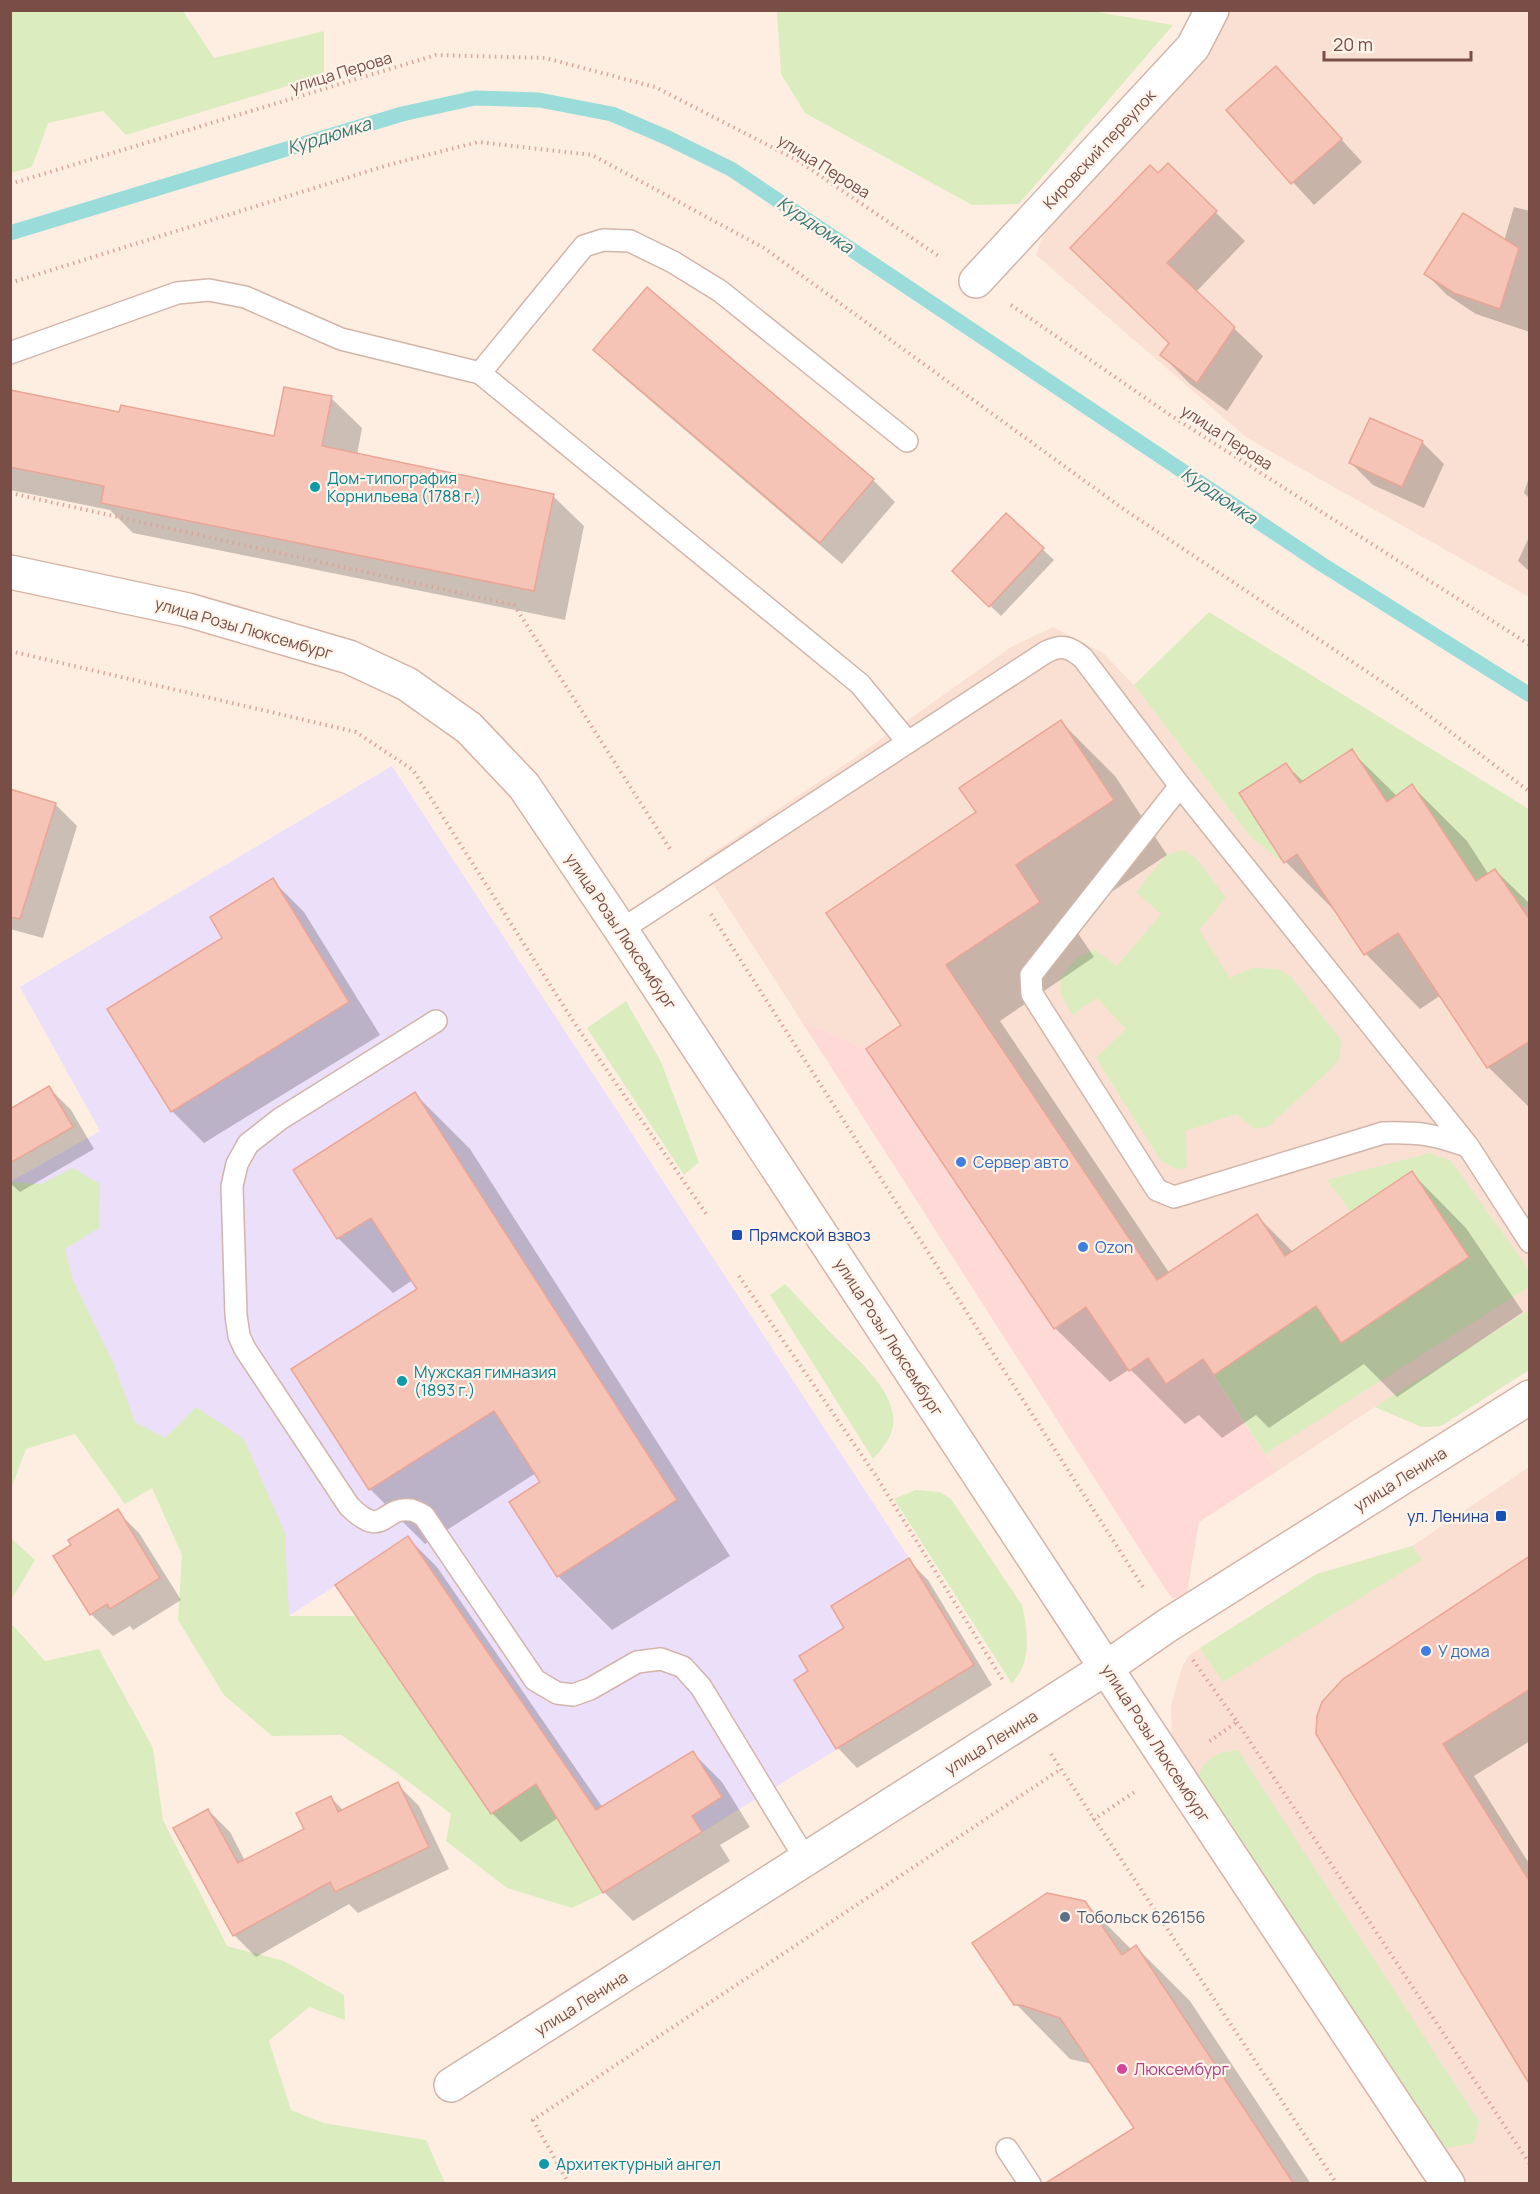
<svg xmlns="http://www.w3.org/2000/svg" width="1540" height="2194" font-family="Manrope,sans-serif">
	<rect width="100%" height="100%" fill="#feeee2"/>
	<g fill="#f9e0d3">
		<polygon points="1222,11 1529,11 1529,597 1247,438 1036,255 1043,234 1207,44"/>
		<polygon points="1053,627 1103,653 1134,685 1249,835 1239,793 1286,763 1300,783 1352,749 1412,784 1448,839 1463,890 1495,869 1521,907 1529,902 1529,1370 1441,1426 1422,1427 1375,1407 1276,1472 1204,1359 1166,1384 1129,1371 1054,1329 866,1049 802,1022 699,862 850,761 1011,647"/>
		<polygon points="1529,1467 1529,2183 1466,2183 1172,1742 1171,1706 1182,1667 1189,1655 1317,1574 1412,1546"/>
	</g>
	<polygon fill="#ffd9d5" points="802,1022 866,1049 1053,1328 1105,1295 1129,1370 1148,1358 1167,1384 1203,1359 1276,1472 1199,1522 1187,1592 1173,1599 1166,1590"/>
	<polygon fill="#ebdffa" points="392,766 909,1558 974,1665 603,1893 537,1784 491,1814 335,1586 289,1616 191,1463 125,1504 11,1340 10,1182 100,1131 20,987"/>
	<g fill="#dbedbf">
		<polygon points="1086,10 1173,25 1019,204 972,205 805,113 781,74 777,11"/>
		<polygon points="10,11 183,11 214,58 324,31 324,75 126,135 103,111 48,123 32,167 11,173"/>
		<polygon points="1209,612 1529,809 1529,902 1521,908 1495,869 1462,890 1448,838 1413,785 1387,802 1352,749 1300,783 1286,763 1240,793 1284,863 1249,835 1134,685"/>
		<polygon points="1183,850 1196,858 1226,898 1199,930 1230,978 1252,968 1278,969 1291,977 1342,1041 1338,1062 1269,1126 1255,1129 1236,1114 1186,1131 1187,1168 1176,1169 1161,1161 1096,1058 1126,1029 1097,998 1072,1015 1061,994 1060,979 1077,958 1095,950 1117,966 1161,914 1136,892 1166,855"/>
		<polygon points="626,1001 661,1062 699,1162 684,1175 587,1028"/>
		<polygon points="1430,1153 1451,1161 1529,1270 1529,1287 1265,1454 1214,1375 1316,1306 1341,1343 1469,1257 1412,1171 1351,1212 1327,1180"/>
		<polygon points="73,1168 100,1184 99,1228 65,1249 73,1280 113,1362 135,1422 165,1438 196,1407 244,1439 285,1533 289,1616 355,1616 491,1814 537,1784 603,1893 572,1908 507,1888 446,1841 451,1814 393,1770 341,1735 272,1736 224,1695 178,1620 182,1555 152,1488 125,1504 75,1434 26,1449 11,1489 11,1182 41,1184"/>
		<path d="M785,1284c14,14 27,29 41,44 21,22 63,55 67,87 3,18 -9,32 -20,44l-103,-164z"/>
		<polygon points="1529,1310 1529,1370 1441,1426 1422,1427 1375,1407"/>
		<path d="M915,1490l25,2 11,7 71,106c4,18 8,40 2,58 -2,7 -8,15 -12,21l-118,-185z"/>
		<polygon points="11,1538 35,1560 11,1600"/>
		<polygon points="1412,1546 1422,1560 1223,1682 1200,1648 1317,1574"/>
		<polygon points="10,1622 45,1661 99,1649 153,1748 163,1820 227,1946 284,1961 344,1995 345,2020 309,2007 269,2041 291,2110 324,2123 426,2140 445,2183 11,2183"/>
		<path d="M1238,1750l241,371 -5,22 -31,6 -247,-369c9,-22 18,-27 42,-30z"/>
	</g>
	<g fill="#0003">
		<polygon points="1276,68 1362,162 1314,205 1228,111"/>
		<polygon points="1168,166 1245,241 1196,292 1263,356 1227,411 1190,384 1162,355 1170,343 1159,175"/>
		<polygon points="1514,207 1530,211 1530,332 1476,314 1447,295 1426,274 1504,241"/>
		<polygon points="647,289 873,480 895,502 842,564 617,372 595,350"/>
		<polygon points="10,391 120,414 275,438 331,398 362,428 357,455 553,496 584,526 565,620 133,533 110,510 10,490"/>
		<polygon points="1422,442 1444,464 1424,508 1373,485 1351,463"/>
		<polygon points="1530,474 1530,499 1524,493"/>
		<polygon points="1006,515 1054,560 1001,616 954,571"/>
		<polygon points="1530,535 1530,572 1518,561"/>
		<polygon points="1061,722 1115,776 1167,855 1069,920 1094,957 1000,1021 1170,1274 1257,1216 1293,1252 1412,1173 1466,1228 1523,1312 1397,1397 1364,1364 1269,1428 1256,1415 1222,1438 1199,1415 1185,1424 1130,1369 1110,1382 1055,1328 903,1026 978,813"/>
		<polygon points="1351,751 1397,796 1412,786 1467,841 1489,875 1495,870 1530,904 1530,1108 1488,1067 1441,995 1420,1009 1366,954 1340,916 1286,862 1286,765 1304,782"/>
		<polygon points="10,790 55,804 77,826 43,938 10,929"/>
		<polygon points="272,880 304,912 380,1035 204,1143 172,1111 224,938"/>
		<polygon points="49,1088 71,1110 94,1149 20,1192 10,1183 10,1111"/>
		<polygon points="415,1094 470,1149 730,1556 612,1630 558,1576 542,1482 536,1473 425,1544 370,1489 293,1370 419,1290 413,1280 393,1293 338,1238 295,1171"/>
		<polygon points="117,1511 139,1533 181,1600 133,1630 130,1626 113,1636 91,1614"/>
		<polygon points="408,1538 437,1567 603,1808 693,1753 722,1782 750,1827 720,1845 730,1861 633,1921 604,1892 558,1818 521,1842 492,1813 337,1586"/>
		<polygon points="1530,1557 1530,1741 1474,1776 1530,1865 1530,2083 1344,1680"/>
		<polygon points="908,1560 928,1580 992,1685 857,1768 838,1748 796,1680 811,1671"/>
		<polygon points="397,1784 419,1806 449,1869 358,1913 349,1904 256,1957 234,1935 208,1810 230,1832 245,1861 306,1830 331,1798 344,1811"/>
		<polygon points="1085,1903 1132,1950 1136,1947 1190,2001 1311,2184 1082,2184 1136,2128 1092,2064 1070,2059 1016,2004"/>
	</g>
	<g fill="none" stroke-linecap="round" stroke-linejoin="round">
		<polyline stroke="#9adcd9" stroke-width="15" points="10,233 402,114 475,98 539,100 612,114 668,138 731,169 1323,565 1530,695"/>
	</g>
	<g fill="#f6c4b7" stroke="#eaa596" stroke-width="1.5">
		<polygon points="1276,66 1342,139 1291,184 1226,110"/>
		<polygon points="1168,163 1217,211 1167,263 1235,327 1197,383 1160,355 1169,343 1070,248 1150,165 1158,173"/>
		<polygon points="1463,213 1519,248 1500,309 1454,293 1424,274"/>
		<polygon points="647,287 874,479 820,543 593,350"/>
		<polygon points="284,387 332,396 322,446 554,494 534,591 101,503 104,486 10,467 10,390 119,412 121,405 274,436"/>
		<polygon points="1370,418 1423,441 1402,487 1349,463"/>
		<polygon points="1006,513 1044,548 989,607 952,571"/>
		<polygon points="1061,720 1114,800 1016,865 1040,902 946,965 1157,1280 1257,1214 1285,1256 1412,1171 1469,1257 1341,1343 1316,1306 1214,1375 1203,1359 1166,1384 1148,1358 1129,1371 1086,1307 1054,1329 866,1049 901,1025 826,913 976,812 959,788"/>
		<polygon points="1352,749 1387,802 1412,784 1476,881 1495,869 1530,920 1530,1041 1487,1068 1398,933 1364,955 1297,854 1284,863 1239,793 1286,763 1300,783"/>
		<polygon points="10,789 56,803 20,919 10,917"/>
		<polygon points="273,878 349,1002 171,1112 107,1009 222,938 210,917"/>
		<polygon points="49,1086 73,1127 10,1163 10,1109"/>
		<polygon points="415,1092 677,1500 557,1577 509,1502 540,1482 494,1411 369,1490 291,1369 417,1289 371,1218 337,1239 293,1170"/>
		<polygon points="118,1509 160,1578 110,1609 107,1604 90,1615 53,1556 71,1545 68,1540"/>
		<polygon points="408,1536 596,1810 693,1751 722,1797 692,1816 702,1832 603,1893 536,1784 491,1814 335,1585"/>
		<polygon points="1530,1556 1530,1689 1443,1744 1530,1882 1530,2085 1316,1734 1317,1716 1322,1702 1343,1679"/>
		<polygon points="909,1558 974,1665 836,1749 794,1680 808,1671 799,1656 844,1628 831,1606"/>
		<polygon points="398,1782 429,1847 335,1892 330,1882 233,1936 173,1828 208,1809 238,1863 304,1829 296,1813 331,1796 338,1812"/>
		<polygon points="1047,1893 1085,1901 1122,1955 1136,1945 1294,2184 1044,2184 1134,2128 1060,2018 1021,2005 1014,2005 972,1943"/>
	</g>
	<g fill="none" stroke-linecap="round" stroke-linejoin="round">
		<g stroke="#d2b5aa" stroke-width="24">
			<g id="service">
				<polyline points="10,353 177,293 209,290 245,297 341,339 480,373 860,684 907,741"/>
				<polyline points="480,373 584,246 603,240 630,241 673,262 720,291 907,441"/>
				<path d="M1180,786l-149,189 1,19 125,196 17,7 209,-64c36,-1 50,1 84,13"/>
				<path d="M621,930l425,-278c16,-8 24,-5 37,6l97,128 288,360 62,96"/>
				<path d="M436,1021l-156,98 -32,25 -11,20 -5,22 4,129 3,21 6,13 104,157c35,35 33,0 61,4 5,0 10,4 14,6l111,164 22,13 16,2 17,-6 47,-27 24,-3 22,8 18,20 105,173"/>
				<polyline points="1007,2149 1030,2184"/>
			</g>
		</g>
		<g stroke="#d2b5aa" stroke-width="36">
			<g id="minor">
				<polyline points="976,281 1193,47 1212,10"/>
				<polyline points="451,2085 1106,1668"/>
			</g>
		</g>
		<g stroke="#d6b3a7" stroke-width="36">
			<g id="secondary">
				<polyline points="10,572 188,610 349,657 407,684 469,728 524,786 621,930 1106,1668 1448,2184"/>
				<polyline points="1106,1668 1168,1625 1530,1397"/>
			</g>
		</g>
		<g stroke="#dba69a" stroke-width="4" stroke-dasharray="1.5 4.5" stroke-linecap="butt">
			<polyline points="10,184 436,55 545,58 655,87 797,160 940,257"/>
			<polyline points="10,283 388,165 478,142 592,155 764,248 1122,508 1399,693 1530,792"/>
			<polyline points="1011,305 1170,415 1530,645"/>
			<polyline points="10,493 514,605 672,852"/>
			<polyline points="10,651 356,732 413,770 575,1024 707,1215"/>
			<polyline points="711,914 1145,1590"/>
			<polyline points="739,1276 876,1476 1004,1682"/>
			<polyline points="1193,1660 1237,1722 1207,1743"/>
			<polyline points="1237,1722 1530,2164"/>
			<polyline points="1051,1754 1337,2184"/>
			<polyline points="1093,1820 1136,1791"/>
			<polyline points="569,2184 533,2120 1061,1769"/>
		</g>
		<use href="#service" stroke="#fff" stroke-width="21"/>
		<use href="#minor" stroke="#fff" stroke-width="33"/>
		<use href="#secondary" stroke="#fff" stroke-width="33"/>
	</g>
	<g fill="#0f9aa8" stroke="#fff3ea" stroke-width="2">
		<circle cx="315" cy="487" r="6"/>
		<circle cx="402" cy="1381" r="6"/>
		<circle cx="544" cy="2164" r="6"/>
	</g>
	<g fill="#3f7fe0" stroke="#fff3ea" stroke-width="2">
		<circle cx="961" cy="1162" r="6"/>
		<circle cx="1083" cy="1247" r="6"/>
		<circle cx="1426" cy="1651" r="6"/>
	</g>
	<g fill="#1a4fb4" stroke="#fff3ea" stroke-width="2">
		<rect x="731" y="1229" width="12" height="12" rx="3"/>
		<rect x="1495" y="1510" width="12" height="12" rx="3"/>
	</g>
	<circle fill="#5c6f8a" stroke="#fff3ea" stroke-width="2" cx="1065" cy="1917" r="6"/>
	<circle fill="#d1479c" stroke="#fff3ea" stroke-width="2" cx="1122" cy="2069" r="6"/>
	<g text-anchor="middle" stroke-width="4.5" stroke-linejoin="round" paint-order="stroke">
		<g font-size="16" fill="#784e46" stroke="#fff3ea">
			<text transform="translate(341 72) rotate(-17)" y="6">улица Перова</text>
			<text transform="translate(1099 149) rotate(-47)" y="6">Кировский переулок</text>
			<text transform="translate(824 166) rotate(32)" y="6">улица Перова</text>
			<text transform="translate(1227 437) rotate(33)" y="6">улица Перова</text>
			<text transform="translate(244 628) rotate(16)" y="6">улица Розы Люксембург</text>
			<text transform="translate(621 931) rotate(56)" y="6">улица Розы Люксембург</text>
			<text transform="translate(889 1337) rotate(57)" y="6">улица Розы Люксембург</text>
			<text transform="translate(1400 1479) rotate(-32)" y="6">улица Ленина</text>
			<text transform="translate(991 1742) rotate(-32)" y="6">улица Ленина</text>
			<text transform="translate(1156 1743) rotate(57)" y="6">улица Розы Люксембург</text>
			<text transform="translate(581 2003) rotate(-32)" y="6">улица Ленина</text>
		</g>
		<g font-size="16" fill="#0d838f" stroke="#fff3ea" text-anchor="start">
			<text x="327" y="484">Дом-типография<tspan x="327" dy="18">Корнильева (1788 г.)</tspan></text>
			<text x="414" y="1378">Мужская гимназия<tspan x="414" dy="18">(1893 г.)</tspan></text>
			<text x="556" y="2170">Архитектурный ангел</text>
		</g>
		<g font-size="16" fill="#366cbe" stroke="#fff3ea" text-anchor="start">
			<text x="973" y="1168">Сервер авто</text>
			<text x="1095" y="1253">Ozon</text>
			<text x="1438" y="1657">У дома</text>
		</g>
		<g font-size="16" fill="#164399" stroke="#fff3ea" text-anchor="start">
			<text x="749" y="1241">Прямской взвоз</text>
			<text x="1489" y="1522" text-anchor="end">ул. Ленина</text>
		</g>
		<g font-size="16" fill="#4e5e75" stroke="#fff3ea" text-anchor="start">
			<text x="1077" y="1923">Тобольск 626156</text>
		</g>
		<g font-size="16" fill="#b23c85" stroke="#fff3ea" text-anchor="start">
			<text x="1134" y="2075">Люксембург</text>
		</g>
		<g font-size="18" font-style="italic" fill="#357876" stroke="#fff3ea">
			<text transform="translate(329 136) rotate(-17)" y="6">Курдюмка</text>
			<text transform="translate(815 225) rotate(34)" y="6">Курдюмка</text>
			<text transform="translate(1219 496) rotate(34)" y="6">Курдюмка</text>
		</g>
	</g>
	<rect width="1540" height="2194" fill="none" stroke="#784e46" stroke-width="24"/>
	<path d="M1324 51v9h147v-9" fill="none" stroke="#784e46" stroke-width="3"/>
	<text x="1333" y="51" font-size="18" fill="#784e46" stroke="#fff3ea" stroke-width="4.5" paint-order="stroke">20 m</text>
</svg>
